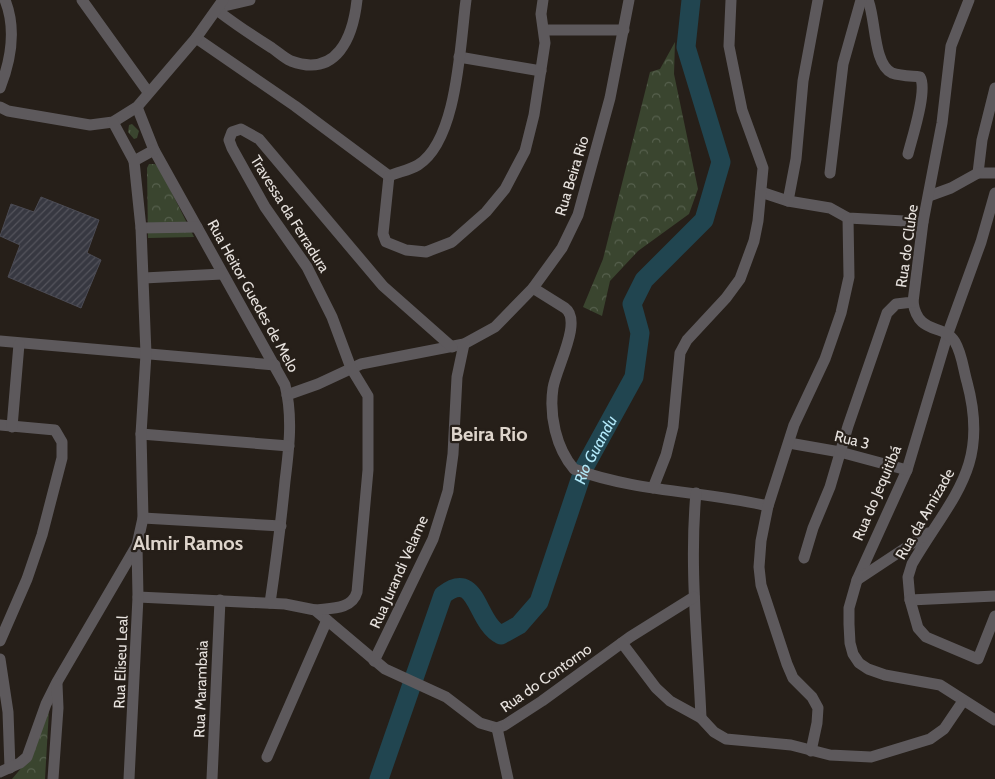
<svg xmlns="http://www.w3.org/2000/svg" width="995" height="779" font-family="Cabin,sans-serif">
	<defs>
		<pattern id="grass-tufts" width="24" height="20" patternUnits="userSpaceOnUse" patternTransform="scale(1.25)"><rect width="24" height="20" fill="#3a452f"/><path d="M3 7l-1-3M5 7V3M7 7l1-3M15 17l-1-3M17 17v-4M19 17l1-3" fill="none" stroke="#56604d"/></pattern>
		<pattern id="forest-crowns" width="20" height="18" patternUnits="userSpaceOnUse" patternTransform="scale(1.25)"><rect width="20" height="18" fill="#3a452f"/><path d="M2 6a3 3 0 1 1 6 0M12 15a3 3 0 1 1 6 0" fill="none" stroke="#56604d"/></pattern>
		<pattern id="building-hatch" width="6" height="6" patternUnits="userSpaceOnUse" patternTransform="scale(1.25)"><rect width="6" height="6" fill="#373841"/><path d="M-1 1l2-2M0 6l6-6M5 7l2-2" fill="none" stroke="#54545c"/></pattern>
	</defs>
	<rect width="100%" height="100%" fill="#261f19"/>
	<polygon fill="url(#grass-tufts)" points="132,124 139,131 137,138 134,139 128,132 129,125"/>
	<g fill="url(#forest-crowns)">
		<polygon points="675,42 674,74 698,189 689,214 638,251 610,281 602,316 583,307 603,259 650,72 660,69"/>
		<polygon points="149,164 155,164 160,169 194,237 148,238 147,168"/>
		<polygon points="49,710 45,779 12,779 28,760"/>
	</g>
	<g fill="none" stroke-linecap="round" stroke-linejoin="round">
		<path stroke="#214550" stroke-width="19" id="s1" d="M379,779l64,-184c35,-27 32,27 58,40l18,-10 20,-23 45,-134 50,-91 6,-44 -8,-29 12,-24 60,-60 17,-58 -35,-115 5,-47"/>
	</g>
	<polygon fill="url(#building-hatch)" stroke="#4b4b54" points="41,197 99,220 87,253 101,260 81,308 8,277 20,245 0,236 11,204 34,212"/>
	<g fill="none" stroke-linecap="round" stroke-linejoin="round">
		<g stroke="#5d595c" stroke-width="11">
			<polyline points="82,0 148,92"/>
			<path d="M868,0c8,19 5,64 24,73 9,3 19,3 28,4 8,13 -8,61 -12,77"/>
			<polyline points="220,7 250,0"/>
			<path d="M218,11c17,13 35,25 54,37 6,4 12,10 19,13 46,17 62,-24 66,-61"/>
			<polyline points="544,30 624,30"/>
			<polyline points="196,38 295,106 389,176"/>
			<polyline points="459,57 541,71"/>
			<path d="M0,88c11,-28 17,-58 5,-88"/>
			<polyline points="0,107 8,111 90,125 113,122 137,107 196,38 223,0"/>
			<path d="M137,107l17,43 131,235c8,31 4,64 0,96 -4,41 -9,81 -15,122"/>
			<polyline points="134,161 154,150"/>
			<polyline points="830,173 843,64 861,0"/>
			<polyline points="978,173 982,140 995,88"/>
			<polyline points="389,176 383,234 386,242 406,250 426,252 452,242 486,212 505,189 525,151 534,115 545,43 541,14 543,0"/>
			<path d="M389,176c9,-4 21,-6 29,-11 40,-25 42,-122 48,-165"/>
			<polyline points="761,192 788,201 830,208 848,218 923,222"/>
			<polyline points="995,193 981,242 948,333 907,470 857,580 849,608 849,624 850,643 853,654 859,663 868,669 885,675 940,685 995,720"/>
			<polyline points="929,196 951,188 978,173 995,173"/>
			<polyline points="788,201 796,159 803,81 818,0"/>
			<polyline points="141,228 197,227"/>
			<polyline points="144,278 222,274"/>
			<path d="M533,288l32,20c18,13 -9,60 -12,80 -4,27 3,60 21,81 62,23 130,22 194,37"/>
			<path d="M913,302c5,34 31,21 42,40 7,12 8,26 12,40 23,85 -15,114 -55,182l-4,13 2,23 85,-4"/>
			<polyline points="0,341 275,365"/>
			<polyline points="287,395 318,384 361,364 464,344 495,327 533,288 562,248 578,215 610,98 629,0"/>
			<polyline points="0,425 55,430 62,442 62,458 42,535 27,579 0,641"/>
			<polyline points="12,427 19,344"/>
			<polyline points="141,434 289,446"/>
			<polyline points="789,443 840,452 907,470"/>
			<polyline points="653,488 666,455 673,427 680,353 687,340 726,298 740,279 754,241 758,221 763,168 742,110 732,61 729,46 731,0"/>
			<path d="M696,493c-7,75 2,150 5,225"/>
			<polyline points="143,518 281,526"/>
			<polyline points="804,558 813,528 830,487 848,426 887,313 896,304 913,302 923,222 942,123 951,46 969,0"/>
			<polyline points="857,580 928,533"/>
			<polyline points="138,597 285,604 315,610 385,669 446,697 480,723 497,728 505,725 542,701 630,637 694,597"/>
			<polyline points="910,600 918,628 926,637 978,659 995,616"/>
			<path d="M315,610c15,-2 37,0 42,-18l11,-122v-74l-17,-28 -19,-51 -25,-50 -42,-60 -33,-59 -3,-8 3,-8 9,-3 18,10 124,147 69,61"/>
			<polyline points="622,643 656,688 670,701 701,718 714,732 726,739 791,745 830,755 871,757 930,739 944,729 963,701"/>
			<polyline points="0,659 8,712 10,768"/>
			<polyline points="374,661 433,539 448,491 453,454 457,377 464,344"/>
			<polyline points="497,728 508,779"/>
			<polyline points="811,751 817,723 818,708 812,697 793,678 787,664 761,585 759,567 761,541 768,506 794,425 825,359 841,313 849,277 848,218"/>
			<polyline points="267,757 327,620"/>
			<polyline points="0,772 20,763 27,757 46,704 57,682 137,545 143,518 141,434 146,354 141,228 134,161 113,122"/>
			<polyline points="53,779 58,708 57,684"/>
			<polyline points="129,779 138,597 137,546"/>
			<polyline points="212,779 220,600"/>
		</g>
	</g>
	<g text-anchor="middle" stroke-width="4.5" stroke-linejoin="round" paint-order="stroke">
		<g font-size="15" fill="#e7e2de" stroke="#261f19">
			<text transform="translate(572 176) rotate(-73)" y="5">Rua Beira Rio</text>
			<text transform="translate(290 214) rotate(58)" y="5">Travessa da Ferradura</text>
			<text transform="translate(907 246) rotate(-82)" y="5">Rua do Clube</text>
			<text transform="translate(253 296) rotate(61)" y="5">Rua Heitor Guedes de Melo</text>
			<text transform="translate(852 440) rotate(14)" y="5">Rua 3</text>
			<text transform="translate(877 493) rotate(-67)" y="5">Rua do Jequitibá</text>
			<text transform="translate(925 514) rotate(-60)" y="5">Rua da Amizade</text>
			<text transform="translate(399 572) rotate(-66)" y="5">Rua Jurandi Velame</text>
			<text transform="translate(121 662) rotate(-88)" y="5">Rua Eliseu Leal</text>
			<text transform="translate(546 678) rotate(-35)" y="5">Rua do Contorno</text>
			<text transform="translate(201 689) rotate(-88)" y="5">Rua Marambaia</text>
		</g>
		<g font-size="16" font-style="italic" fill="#b3e9fa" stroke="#261f19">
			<text dy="6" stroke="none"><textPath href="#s1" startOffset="492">Rio Guandu</textPath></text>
		</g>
		<g font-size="20" font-weight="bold" fill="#ded5cc" stroke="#261f19">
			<text x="489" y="441">Beira Rio</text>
			<text x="188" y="550">Almir Ramos</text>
		</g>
	</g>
</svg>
